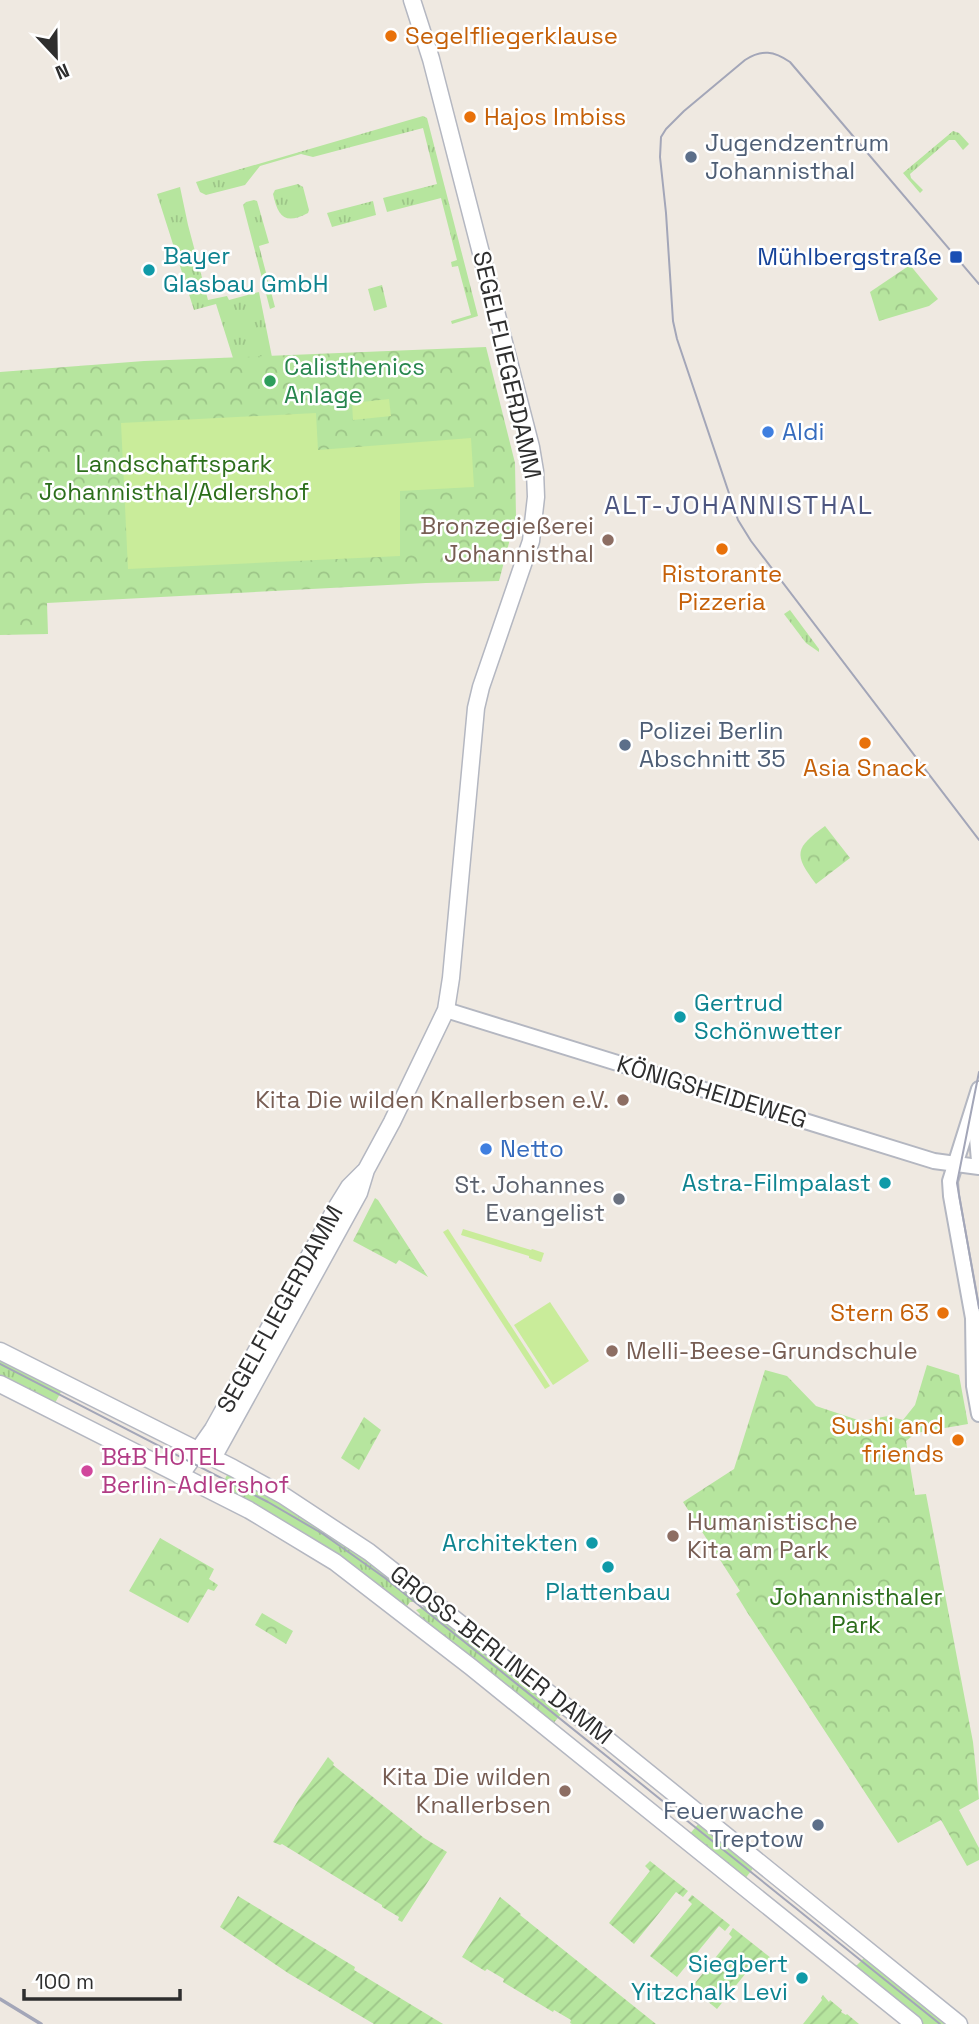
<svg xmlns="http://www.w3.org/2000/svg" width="979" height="2024" font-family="'Space Grotesk',sans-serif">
	<defs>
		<pattern id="grass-tufts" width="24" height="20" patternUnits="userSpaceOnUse" patternTransform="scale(1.75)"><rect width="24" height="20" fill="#b6e59e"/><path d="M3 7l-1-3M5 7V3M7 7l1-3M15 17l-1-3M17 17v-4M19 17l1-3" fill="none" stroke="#9dc588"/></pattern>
		<pattern id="forest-crowns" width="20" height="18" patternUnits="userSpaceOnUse" patternTransform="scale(1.75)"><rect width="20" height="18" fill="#b6e59e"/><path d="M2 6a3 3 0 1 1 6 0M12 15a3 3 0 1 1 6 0" fill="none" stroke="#9dc588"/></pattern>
		<pattern id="garden-furrows" width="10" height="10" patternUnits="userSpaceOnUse" patternTransform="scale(1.75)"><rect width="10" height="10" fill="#b6e59e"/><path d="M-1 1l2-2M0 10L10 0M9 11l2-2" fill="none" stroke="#9dc588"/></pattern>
	</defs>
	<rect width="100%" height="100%" fill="#efe9e1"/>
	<g fill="url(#grass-tufts)">
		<polygon points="423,116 427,118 478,316 452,324 451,321 471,315 458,266 452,267 451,262 457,260 441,198 387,212 383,198 437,184 423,128 313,157 301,154 260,166 245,185 206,195 200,192 196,182"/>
		<polygon points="953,131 959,133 969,144 963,150 955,140 949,140 910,174 911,178 923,190 920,193 903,173"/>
		<path d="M298,184l5,3 6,23 -1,3c-23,12 -30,4 -35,-19l2,-4z"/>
		<polygon points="180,187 188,225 208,300 227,296 229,300 259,292 272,357 486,347 59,367 233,358 216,304 194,310 157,194"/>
		<polygon points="254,200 257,201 269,243 259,246 275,307 270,309 243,205 246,202"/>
		<polygon points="373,201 376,215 332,227 327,213"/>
		<polygon points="382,285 387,307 374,311 368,289"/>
		<polygon points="790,610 819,649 819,652 806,643 784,614"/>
		<polygon points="0,1357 63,1388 54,1405 0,1377"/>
		<polygon points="228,1473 311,1520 417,1594 414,1598 417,1601 410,1602 405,1609 220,1489"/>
		<polygon points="427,1603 563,1712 551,1726 417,1618 420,1614 416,1610 424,1607"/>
		<polygon points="700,1822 755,1866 744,1880 688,1836"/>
		<polygon points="866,1956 947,2024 922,2024 852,1967 857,1965"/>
	</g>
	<g fill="url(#forest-crowns)">
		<polygon points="910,265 938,299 929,306 879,321 870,292"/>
		<polygon points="486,347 515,463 516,516 499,581 426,583 47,603 48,634 0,635 0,372 144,361"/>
		<path d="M825,826l25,32 -34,26c-23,-30 -21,-36 9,-58z"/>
		<polygon points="375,1198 378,1200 428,1277 399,1260 396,1264 353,1241"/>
		<polygon points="927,1365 959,1375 968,1424 916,1433 906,1441 915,1495 926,1494 973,1742 979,1799 959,1810 979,1848 979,1860 967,1866 941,1820 898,1843 747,1612 736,1594 740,1591 683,1502 734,1469 765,1370 787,1376 816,1406 861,1421 888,1416 903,1420 915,1405"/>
		<polygon points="364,1417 381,1430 359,1470 341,1458"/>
		<polygon points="160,1538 214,1569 209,1579 218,1585 214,1591 208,1589 188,1623 129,1591"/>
		<polygon points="262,1613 293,1631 286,1644 255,1625"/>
	</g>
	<g fill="url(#garden-furrows)">
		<polygon points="328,1757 334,1763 333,1765 424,1838 447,1852 402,1922 398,1920 399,1917 382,1907 382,1905 282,1844 280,1845 273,1842 299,1799"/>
		<polygon points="650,1861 688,1891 683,1897 676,1892 634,1944 609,1923 650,1871 645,1866"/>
		<polygon points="692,1895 730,1925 725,1931 719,1926 677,1977 650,1956 692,1904 688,1900"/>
		<polygon points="238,1896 355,1967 354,1970 443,2024 374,2024 288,1973 220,1927"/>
		<polygon points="500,1897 521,1914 520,1915 656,2024 572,2024 570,2023 571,2020 554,2010 553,2012 503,1982 504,1979 487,1969 485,1971 462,1957"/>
		<polygon points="733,1928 771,1958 766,1964 758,1958 717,2009 691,1988 732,1937 729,1934"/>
		<polygon points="823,1995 829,2002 830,2000 842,2010 841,2012 846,2015 847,2014 859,2024 803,2024 822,2000 821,1998"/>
	</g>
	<g fill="#c9ec9a">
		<polygon points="389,399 391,416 353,420 352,403"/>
		<polygon points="316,413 318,450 471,438 474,487 400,491 400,556 128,569 121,423"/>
		<polygon points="448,1229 550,1386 545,1389 443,1232"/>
		<polygon points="463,1229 531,1250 532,1249 544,1253 541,1262 529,1258 529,1256 461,1235"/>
		<polygon points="550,1302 589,1361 553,1385 514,1325"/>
	</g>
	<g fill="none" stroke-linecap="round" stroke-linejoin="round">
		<g stroke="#b4b7c1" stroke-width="18">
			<g id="tertiary">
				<polyline points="446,1010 934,1161 979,1167"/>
				<polyline points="979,1089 950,1181 951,1196 973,1318 974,1386 979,1414"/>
				<polyline points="975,1114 979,1161"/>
			</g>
		</g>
		<g stroke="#b4b7c1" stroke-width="19">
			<g id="secondary">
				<polyline points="0,1351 233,1468 284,1496 369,1552 587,1723 959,2024"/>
				<polyline points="0,1384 249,1510 335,1562 471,1667 914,2024"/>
				<polyline points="213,1458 359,1193 366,1170 392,1122 446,1010 451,978 476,708 481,687 531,541 536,497 535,471 531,447 431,59 412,0"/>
				<polyline points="180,1476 213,1429 336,1208 349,1187 364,1172"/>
			</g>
		</g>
		<use href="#tertiary" stroke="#fff" stroke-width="14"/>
		<use href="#secondary" stroke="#fff" stroke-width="16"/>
		<g stroke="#a3a6b8" stroke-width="2">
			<path d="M979,284l-189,-222c-16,-11 -28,-13 -45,-2l-61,51 -18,18 -5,8 -1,20 6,56 7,108 4,18 61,181 13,21 228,299"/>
			<polyline points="979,1072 957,1183 979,1308"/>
			<polyline points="0,1364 268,1502 323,1534 385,1578 940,2024"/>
		</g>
		<polyline stroke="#a3a6b8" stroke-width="3.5" points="0,1999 41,2024"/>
	</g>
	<g fill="#e8710a" stroke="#fff" stroke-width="2.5">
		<circle cx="391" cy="36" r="7"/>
		<circle cx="470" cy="117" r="7"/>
		<circle cx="722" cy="549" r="7"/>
		<circle cx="865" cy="743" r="7"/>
		<circle cx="943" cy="1313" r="7"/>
		<circle cx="958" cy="1440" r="7"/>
	</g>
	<g fill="#5c6f8a" stroke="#fff" stroke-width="2.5">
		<circle cx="691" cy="157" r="7"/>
		<circle cx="625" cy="745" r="7"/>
		<circle cx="818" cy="1825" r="7"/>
	</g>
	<rect fill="#1a4fb4" stroke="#fff" stroke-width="2.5" x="949" y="250" width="14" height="14" rx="3.5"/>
	<g fill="#0f9aa8" stroke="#fff" stroke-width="2.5">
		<circle cx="149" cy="270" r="7"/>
		<circle cx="680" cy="1017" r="7"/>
		<circle cx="885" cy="1183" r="7"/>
		<circle cx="592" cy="1543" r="7"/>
		<circle cx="608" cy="1567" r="7"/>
		<circle cx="802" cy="1978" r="7"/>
	</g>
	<circle fill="#2e9e5b" stroke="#fff" stroke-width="2.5" cx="270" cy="381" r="7"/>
	<g fill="#3f7fe0" stroke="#fff" stroke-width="2.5">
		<circle cx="768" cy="432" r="7"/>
		<circle cx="486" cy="1149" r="7"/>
	</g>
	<g fill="#8d6e63" stroke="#fff" stroke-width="2.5">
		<circle cx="608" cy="540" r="7"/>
		<circle cx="623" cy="1100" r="7"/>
		<circle cx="612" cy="1351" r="7"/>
		<circle cx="673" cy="1536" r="7"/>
		<circle cx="565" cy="1791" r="7"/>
	</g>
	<circle fill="#6b7280" stroke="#fff" stroke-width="2.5" cx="619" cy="1199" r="7"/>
	<circle fill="#d1479c" stroke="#fff" stroke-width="2.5" cx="87" cy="1471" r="7"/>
	<g text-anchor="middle" stroke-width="5" stroke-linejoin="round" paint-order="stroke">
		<g font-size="24" fill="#c56008" stroke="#fff" text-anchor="start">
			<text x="405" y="44">Segelfliegerklause</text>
			<text x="484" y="125">Hajos Imbiss</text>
			<text x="722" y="582" text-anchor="middle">Ristorante<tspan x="722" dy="28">Pizzeria</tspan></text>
			<text x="865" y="776" text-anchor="middle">Asia Snack</text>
			<text x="929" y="1321" text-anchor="end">Stern 63</text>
			<text x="944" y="1434" text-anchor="end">Sushi and<tspan x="944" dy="28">friends</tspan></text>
		</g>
		<g font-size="24" fill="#4e5e75" stroke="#fff" text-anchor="start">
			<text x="705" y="151">Jugendzentrum<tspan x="705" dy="28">Johannisthal</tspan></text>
			<text x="639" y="739">Polizei Berlin<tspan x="639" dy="28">Abschnitt 35</tspan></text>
			<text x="804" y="1819" text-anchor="end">Feuerwache<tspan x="804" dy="28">Treptow</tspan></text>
		</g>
		<g font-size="24" fill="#0d838f" stroke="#fff" text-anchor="end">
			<text x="163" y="264" text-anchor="start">Bayer<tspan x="163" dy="28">Glasbau GmbH</tspan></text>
			<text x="694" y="1011" text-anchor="start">Gertrud<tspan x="694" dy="28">Schönwetter</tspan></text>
			<text x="871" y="1191">Astra-Filmpalast</text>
			<text x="578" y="1551">Architekten</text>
			<text x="608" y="1600" text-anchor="middle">Plattenbau</text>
			<text x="788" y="1972">Siegbert<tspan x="788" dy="28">Yitzchalk Levi</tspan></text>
		</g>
		<g font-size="24" fill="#164399" stroke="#fff" text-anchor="end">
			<text x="942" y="265">Mühlbergstraße</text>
		</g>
		<g font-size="24" fill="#2e2e2e" stroke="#fff">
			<text transform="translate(507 365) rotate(77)" y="8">SEGELFLIEGERDAMM</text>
			<text transform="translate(712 1092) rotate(17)" y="8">KÖNIGSHEIDEWEG</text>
			<text transform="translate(280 1309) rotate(-61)" y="8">SEGELFLIEGERDAMM</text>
			<text transform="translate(501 1655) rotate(38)" y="8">GROSS-BERLINER DAMM</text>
		</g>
		<g font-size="24" fill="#27864d" stroke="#fff" text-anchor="start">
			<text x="284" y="375">Calisthenics<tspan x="284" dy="28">Anlage</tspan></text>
		</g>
		<g font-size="24" fill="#366cbe" stroke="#fff" text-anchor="start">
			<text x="782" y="440">Aldi</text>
			<text x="500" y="1157">Netto</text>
		</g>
		<g font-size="24" fill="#2c6e1b" stroke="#fff">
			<text x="174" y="472">Landschaftspark<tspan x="174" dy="28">Johannisthal/Adlershof</tspan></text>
			<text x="856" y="1605">Johannisthaler<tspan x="856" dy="28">Park</tspan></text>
		</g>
		<g font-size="24" fill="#785e54" stroke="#fff" text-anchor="end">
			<text x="594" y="534">Bronzegießerei<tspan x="594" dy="28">Johannisthal</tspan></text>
			<text x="609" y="1108">Kita Die wilden Knallerbsen e.V.</text>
			<text x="626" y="1359" text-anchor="start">Melli-Beese-Grundschule</text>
			<text x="687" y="1530" text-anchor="start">Humanistische<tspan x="687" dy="28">Kita am Park</tspan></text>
			<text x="551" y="1785">Kita Die wilden<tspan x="551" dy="28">Knallerbsen</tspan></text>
		</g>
		<g font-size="24" fill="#5b616d" stroke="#fff" text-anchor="end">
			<text x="605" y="1193">St. Johannes<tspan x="605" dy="28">Evangelist</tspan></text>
		</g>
		<g font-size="24" fill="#b23c85" stroke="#fff" text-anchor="start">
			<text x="101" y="1465">B&amp;B HOTEL<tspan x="101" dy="28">Berlin-Adlershof</tspan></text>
		</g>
		<g font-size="26" letter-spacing="2" fill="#4d5680" stroke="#fff">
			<text x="739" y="514">ALT-JOHANNISTHAL</text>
		</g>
	</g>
	<g transform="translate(56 56) rotate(158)" stroke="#ffffff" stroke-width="5" paint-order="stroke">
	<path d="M0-5L12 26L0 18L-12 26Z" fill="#2e2e2e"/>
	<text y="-10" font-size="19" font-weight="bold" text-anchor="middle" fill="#2e2e2e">N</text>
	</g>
	<path d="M24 1989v10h156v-10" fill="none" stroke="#2e2e2e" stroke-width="3.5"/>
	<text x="35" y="1989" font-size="21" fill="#2e2e2e" stroke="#ffffff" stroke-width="5" paint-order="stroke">100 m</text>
</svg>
